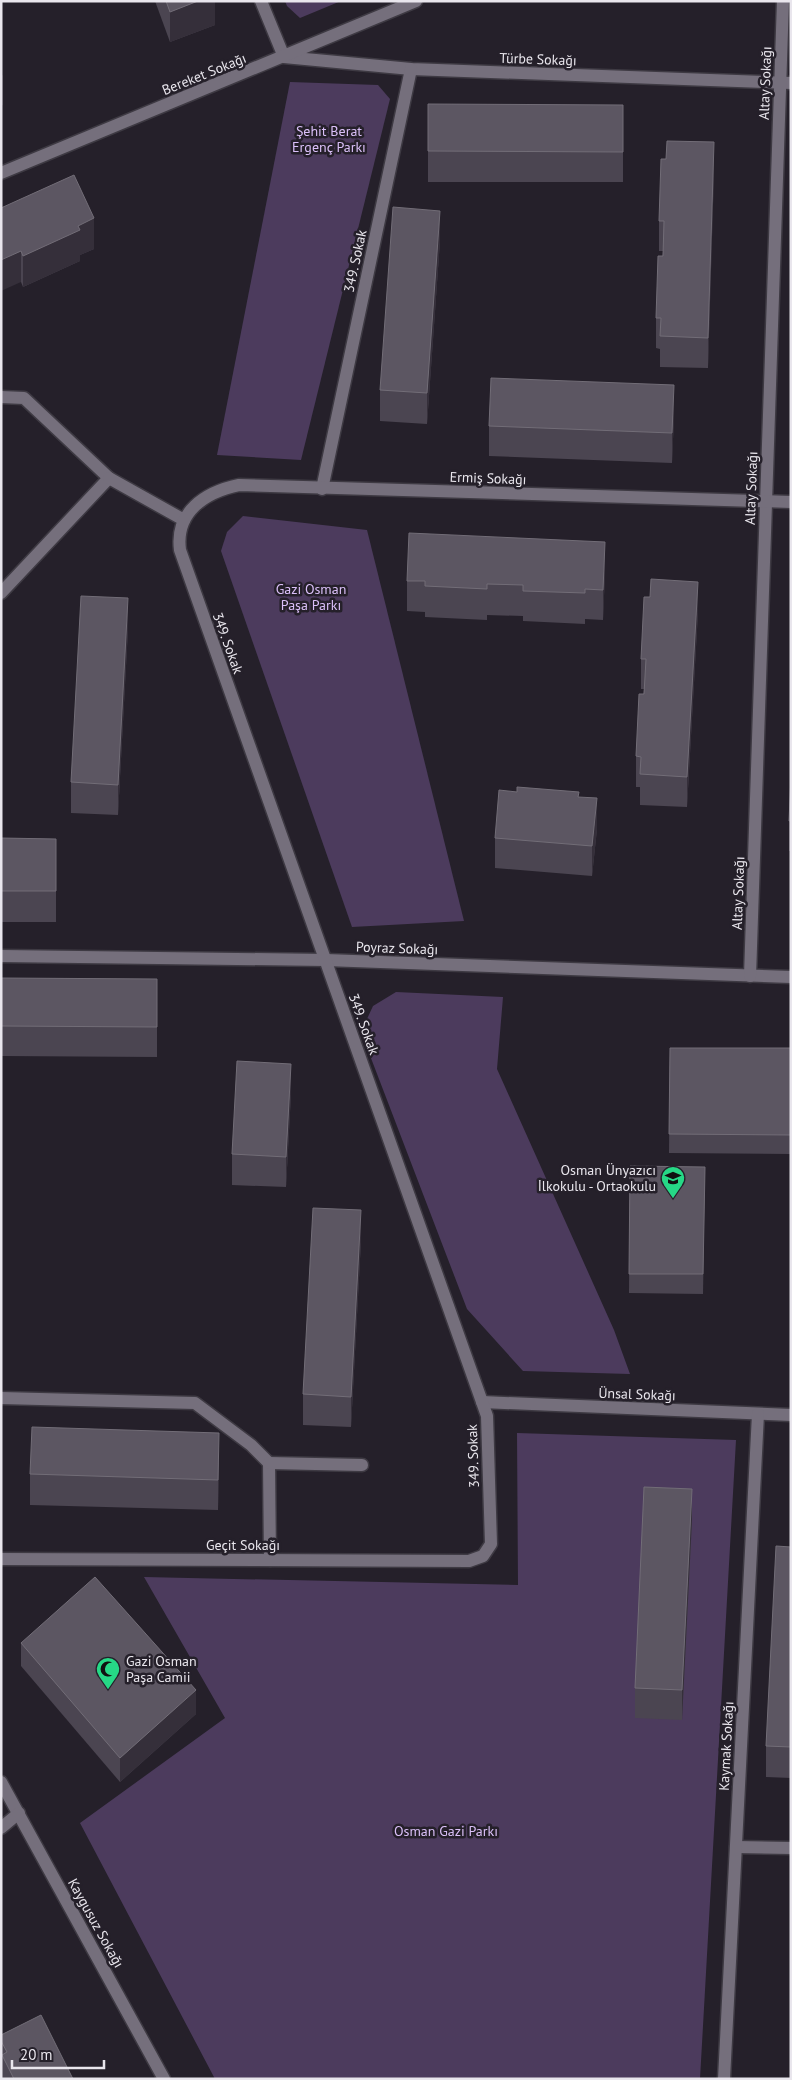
<svg xmlns="http://www.w3.org/2000/svg" width="792" height="2080" font-family="'PT Sans',sans-serif">
	<rect width="100%" height="100%" fill="#25202a"/>
	<g fill="#4c3b5d">
		<polygon points="285,1 341,1 300,18 287,6"/>
		<polygon points="290,82 378,85 390,99 301,460 217,455"/>
		<polygon points="243,516 367,530 464,921 352,927 221,551 227,532"/>
		<polygon points="396,992 503,997 497,1069 614,1330 630,1374 523,1371 467,1309 361,1032 373,1006"/>
		<polygon points="517,1433 736,1440 700,2079 215,2079 80,1823 225,1718 144,1577 518,1585"/>
	</g>
	<g fill="none" stroke-linecap="round" stroke-linejoin="round">
		<g stroke="#3e3a43" stroke-width="15">
			<g id="minor">
				<polyline points="261,1 284,57 411,69 791,83"/>
				<polyline points="1,173 416,1"/>
				<polyline points="1,397 24,398 109,478 1,593"/>
				<polyline points="109,478 184,520"/>
				<polyline points="322,489 411,69"/>
				<polyline points="1,956 326,960 791,977"/>
				<polyline points="750,976 783,1"/>
				<polyline points="1,1398 195,1403 251,1445 269,1463 270,1560"/>
				<polyline points="482,1402 791,1415"/>
				<polyline points="269,1463 362,1465"/>
				<path d="M1,1559l468,2 14,-5 8,-12 -4,-128 -307,-866c-5,-38 25,-58 59,-65l552,17"/>
				<polyline points="1,1782 164,2079"/>
				<polyline points="1,1828 19,1813"/>
				<polyline points="736,1847 791,1848"/>
				<polyline points="724,2079 758,1414"/>
			</g>
		</g>
		<use href="#minor" stroke="#756f7c" stroke-width="12"/>
	</g>
	<g fill="#4b4551">
		<polygon points="155,1 215,1 215,25 170,42"/>
		<polygon points="428,104 623,105 623,182 428,182"/>
		<polygon points="714,173 708,368 660,367 660,349 656,348 656,318 663,251 659,251 659,221"/>
		<polygon points="1,208 94,249 80,255 80,261 23,287 21,282"/>
		<polygon points="440,241 427,424 380,421 380,390"/>
		<polygon points="674,416 672,463 489,456 489,426"/>
		<polygon points="605,572 603,620 585,619 585,624 523,621 523,616 487,615 487,620 425,617 425,612 407,611 407,581"/>
		<polygon points="698,612 687,807 640,805 640,787 636,787 636,756 644,689 641,689 641,659"/>
		<polygon points="128,629 118,815 71,813 71,782"/>
		<polygon points="791,776 791,851 789,851 789,821"/>
		<polygon points="579,797 597,829 592,876 495,868 495,838"/>
		<polygon points="1,838 56,839 56,922 1,922"/>
		<polygon points="1,978 157,979 157,1057 1,1056"/>
		<polygon points="670,1048 791,1048 791,1154 669,1153"/>
		<polygon points="291,1094 286,1187 232,1185 232,1154"/>
		<polygon points="630,1166 705,1167 703,1294 629,1293"/>
		<polygon points="361,1241 351,1427 303,1425 303,1394"/>
		<polygon points="219,1463 218,1510 30,1505 30,1474"/>
		<polygon points="692,1520 682,1720 635,1718 635,1688"/>
		<polygon points="791,1547 791,1778 766,1777 766,1746"/>
		<polygon points="21,1643 196,1714 120,1782 21,1666"/>
		<polygon points="1,2035 73,2079 2,2079 2,2074 1,2072"/>
	</g>
	<g fill="#352f3a">
		<polygon points="198,1 215,1 215,25 170,42 170,12"/>
		<polygon points="3,75 3,105 1,106 1,76"/>
		<polygon points="714,142 714,173 708,368 708,338"/>
		<polygon points="440,211 440,241 427,424 427,393"/>
		<polygon points="94,218 94,249 80,255 80,261 23,287 23,256 78,226"/>
		<polygon points="21,251 21,282 1,291 1,260"/>
		<polygon points="674,385 674,416 672,463 672,433"/>
		<polygon points="605,542 605,572 603,620 603,590"/>
		<polygon points="698,582 698,612 687,807 687,777"/>
		<polygon points="128,598 128,629 118,815 118,785"/>
		<polygon points="597,798 597,829 592,876 592,846"/>
		<polygon points="291,1064 291,1094 286,1187 286,1157"/>
		<polygon points="361,1210 361,1241 351,1427 351,1397"/>
		<polygon points="219,1433 219,1463 218,1510 218,1480"/>
		<polygon points="692,1489 692,1520 682,1720 682,1690"/>
		<polygon points="196,1690 196,1714 120,1782 120,1758"/>
	</g>
	<g fill="#5c5662" stroke="#726d77">
		<polygon points="166,1 198,1 170,12"/>
		<polygon points="428,104 623,105 623,152 428,151"/>
		<polygon points="667,141 714,142 708,338 660,336 661,318 656,318 658,256 663,256 664,221 659,221 661,159 666,159"/>
		<polygon points="74,175 94,218 78,226 80,230 23,256 21,251 1,260 1,208"/>
		<polygon points="393,207 440,211 427,393 380,390"/>
		<polygon points="491,378 674,385 672,433 489,426"/>
		<polygon points="409,533 605,542 603,590 585,589 585,593 523,591 523,585 487,584 487,589 425,586 425,581 407,581"/>
		<polygon points="651,579 698,582 687,777 640,774 641,757 636,756 639,694 644,694 646,659 641,659 644,597 650,597"/>
		<polygon points="81,596 128,598 118,785 71,782"/>
		<polygon points="791,776 791,821 789,821"/>
		<polygon points="517,787 579,792 578,797 597,798 592,846 495,838 499,790 517,792"/>
		<polygon points="1,838 56,839 56,891 1,891"/>
		<polygon points="1,978 157,979 157,1027 1,1026"/>
		<polygon points="670,1048 791,1048 791,1135 669,1134"/>
		<polygon points="237,1061 291,1064 286,1157 232,1154"/>
		<polygon points="630,1166 705,1167 703,1274 629,1274"/>
		<polygon points="313,1208 361,1210 351,1397 303,1394"/>
		<polygon points="32,1427 219,1433 218,1480 30,1474"/>
		<polygon points="644,1487 692,1489 682,1690 635,1688"/>
		<polygon points="776,1546 791,1547 791,1747 766,1746"/>
		<polygon points="95,1577 196,1690 120,1758 21,1643"/>
		<polygon points="41,2015 73,2079 14,2079 2,2055 7,2052 1,2041 1,2035"/>
	</g>
	<defs>
		<g id="school-pin" transform="scale(1.25)"><path d="M0 17L-7.5 6A9.5 9.5 0 1 1 7.5 6Z" fill="#26d886" stroke="#25202a"/><path d="M0-5L7-2L0 1L-7-2ZM-4 1L0 2.5L4 1V4Q0 6-4 4Z" fill="#111"/></g>
		<g id="mosque-pin" transform="scale(1.25)"><path d="M0 17L-7.5 6A9.5 9.5 0 1 1 7.5 6Z" fill="#26d886" stroke="#25202a"/><path d="M3.5-4.9A6 6 0 1 0 3.5 4.9A5 5 0 1 1 3.5-4.9Z" fill="#111"/></g>
	</defs>
	<g fill-rule="evenodd">
		<use href="#school-pin" x="673" y="1178"/>
		<use href="#mosque-pin" x="108" y="1669"/>
	</g>
	<g text-anchor="middle" stroke-width="5" stroke-linejoin="round" paint-order="stroke">
		<g font-size="14" fill="#e9e6ed" stroke="#25202a">
			<text transform="translate(538 59) rotate(2)" y="5">Türbe Sokağı</text>
			<text transform="translate(204 74) rotate(-22)" y="5">Bereket Sokağı</text>
			<text transform="translate(765 83) rotate(-88)" y="5">Altay Sokağı</text>
			<text transform="translate(355 261) rotate(-78)" y="5">349. Sokak</text>
			<text transform="translate(488 478) rotate(2)" y="5">Ermiş Sokağı</text>
			<text transform="translate(751 488) rotate(-88)" y="5">Altay Sokağı</text>
			<text transform="translate(228 643) rotate(70)" y="5">349. Sokak</text>
			<text transform="translate(738 893) rotate(-88)" y="5">Altay Sokağı</text>
			<text transform="translate(397 948) rotate(2)" y="5">Poyraz Sokağı</text>
			<text transform="translate(364 1024) rotate(70)" y="5">349. Sokak</text>
			<text transform="translate(637 1394) rotate(2)" y="5">Ünsal Sokağı</text>
			<text transform="translate(473 1456) rotate(-92)" y="5">349. Sokak</text>
			<text x="243" y="1550">Geçit Sokağı</text>
			<text transform="translate(726 1746) rotate(-87)" y="5">Kaymak Sokağı</text>
			<text transform="translate(96 1923) rotate(61)" y="5">Kaygusuz Sokağı</text>
		</g>
		<g font-size="14" fill="#dbc0f9" stroke="#25202a">
			<text x="329" y="136">Şehit Berat<tspan x="329" dy="16">Ergenç Parkı</tspan></text>
			<text x="311" y="594">Gazi Osman<tspan x="311" dy="16">Paşa Parkı</tspan></text>
			<text x="446" y="1836">Osman Gazi Parkı</text>
		</g>
		<g font-size="14" fill="#e9e6ed" stroke="#25202a" text-anchor="end">
			<text x="656" y="1175">Osman Ünyazıcı<tspan x="656" dy="16">İlkokulu - Ortaokulu</tspan></text>
			<text x="126" y="1666" text-anchor="start">Gazi Osman<tspan x="126" dy="16">Paşa Camii</tspan></text>
		</g>
	</g>
	<rect width="792" height="2080" fill="none" stroke="#e9e6ed" stroke-width="5"/>
	<path d="M12 2060v8h92v-8" fill="none" stroke="#e9e6ed" stroke-width="2.5"/>
	<text x="20" y="2060" font-size="15" fill="#e9e6ed" stroke="#25202a" stroke-width="4" paint-order="stroke">20 m</text>
</svg>
